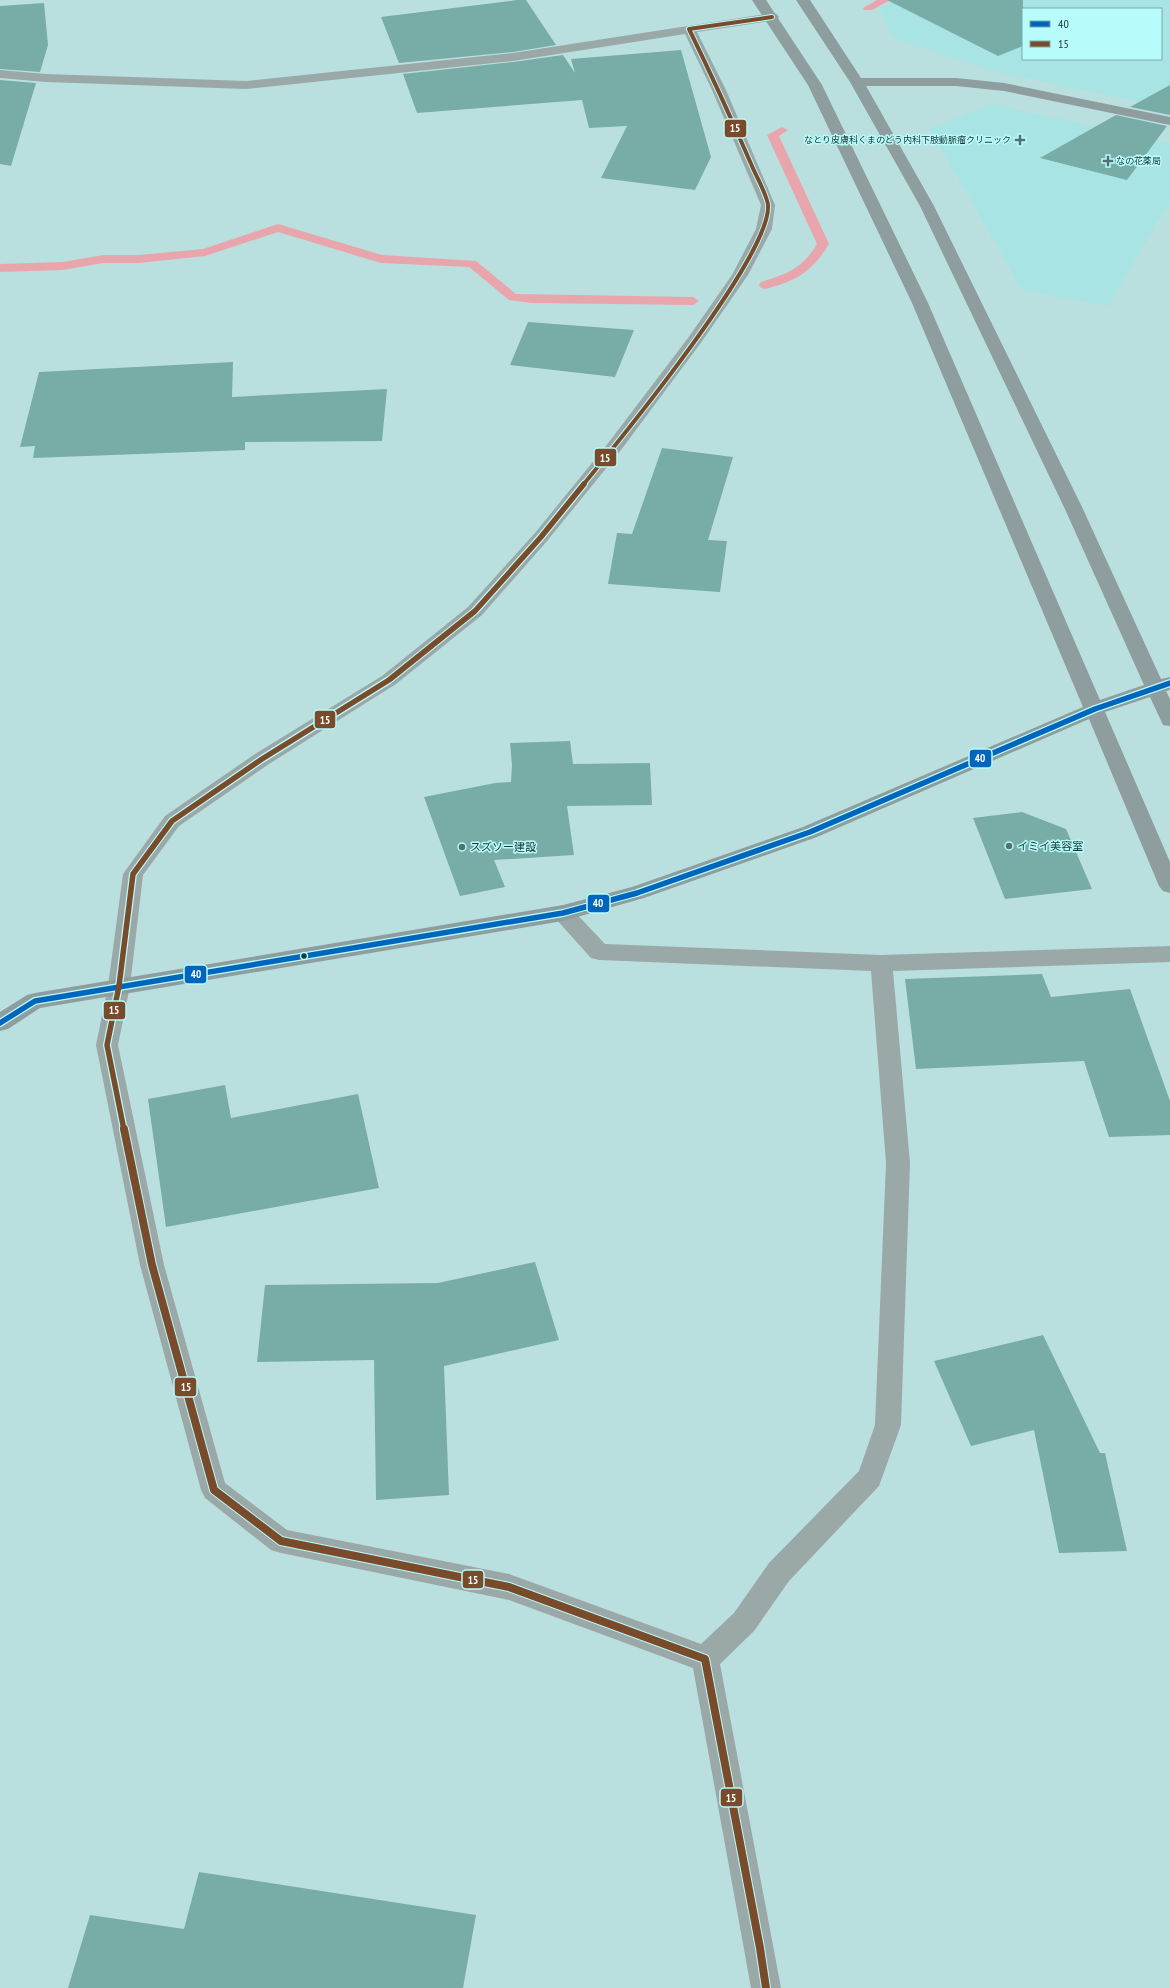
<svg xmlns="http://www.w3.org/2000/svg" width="1170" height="1988" font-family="'PT Sans Narrow','Noto Sans JP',sans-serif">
	<rect width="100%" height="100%" fill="#badfdf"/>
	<g fill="#a9e4e4" fill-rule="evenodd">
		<path d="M894,0h276v108l-177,-37 -100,-33 -14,-29zM1023,9h138v50h-138z"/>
		<polygon points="991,104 1170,143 1170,201 1108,306 1022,290 930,129"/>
	</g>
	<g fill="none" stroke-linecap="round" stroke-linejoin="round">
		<g fill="#e8a6ac" fill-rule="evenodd">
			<polygon points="877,0 890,0 872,10 864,10 863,8"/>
			<path d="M782,127l6,3 -9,6 50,108c-17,28 -33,37 -64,45l-4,-1 -2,-3 2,-3c26,-8 41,-13 56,-38l-50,-109z"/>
			<polygon points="278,224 382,255 476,261 516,294 693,297 699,301 693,305 531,303 509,300 469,267 381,263 278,232 205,256 139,263 103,263 63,270 0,272 0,264 63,262 103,255 139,255 203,249"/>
		</g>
	</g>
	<g fill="#78ada7">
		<polygon points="517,0 526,0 556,45 513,52 399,63 381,17"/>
		<polygon points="887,0 1023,0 1023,46 998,56"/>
		<polygon points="44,3 48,45 40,72 0,69 0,6"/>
		<polygon points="681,50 711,157 695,190 601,178 627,126 589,128 582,100 417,113 403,74 513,62 563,55 575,73 571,59"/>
		<polygon points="0,80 36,83 11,166 0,164"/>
		<polygon points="1170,85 1170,115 1130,107"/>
		<polygon points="1116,115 1167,126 1127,180 1040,158"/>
		<polygon points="528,322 634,330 615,377 510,365"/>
		<polygon points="233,362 232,397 387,389 382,441 245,442 245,450 33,458 35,446 20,447 39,372"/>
		<polygon points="662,448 733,457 708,540 727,541 720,592 608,584 617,533 632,534"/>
		<polygon points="570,741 573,764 650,763 652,805 567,806 574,855 494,860 505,887 460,896 424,797 495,783 511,782 512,765 510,743"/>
		<polygon points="1022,812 1066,829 1092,889 1005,899 973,818"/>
		<polygon points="1042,974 1051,997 1130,989 1170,1101 1170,1135 1109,1137 1084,1061 916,1069 905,979"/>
		<polygon points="225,1085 231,1118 358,1094 379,1188 166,1227 148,1099"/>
		<polygon points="535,1262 559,1340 444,1366 449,1495 376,1500 374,1360 257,1362 265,1285 438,1283"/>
		<polygon points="1043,1335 1100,1453 1105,1453 1127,1551 1059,1553 1034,1430 971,1446 934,1361"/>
		<polygon points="199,1872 476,1915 463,1988 68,1988 90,1915 184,1929"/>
	</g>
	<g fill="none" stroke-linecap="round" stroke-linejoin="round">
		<polygon fill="#9ba8a8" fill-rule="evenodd" points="772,13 777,14 779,17 777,20 697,32 726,90 775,205 772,229 748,275 700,344 621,450 547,541 482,615 396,684 269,764 179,826 143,875 130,986 118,1045 164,1265 225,1483 287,1530 509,1574 701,1644 734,1613 769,1563 859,1471 875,1425 886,1163 871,971 599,960 591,958 555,918 552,913 555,908 563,905 571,908 605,944 881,955 1170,946 1170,962 893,971 910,1163 901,1425 879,1486 789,1581 754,1631 720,1664 781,1988 751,1988 693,1668 509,1600 281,1553 271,1550 205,1498 201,1490 140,1265 96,1045 108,986 123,874 165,816 255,754 382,676 468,607 535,533 609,442 688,338 732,275 756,229 761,205 712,90 685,34 513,61 246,89 46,82 0,78 0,70 46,74 246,81 513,53"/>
		<polygon fill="#8e9d9d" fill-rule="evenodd" points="752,0 766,0 822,85 928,303 1100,700 1144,685 1064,507 920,206 850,82 796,0 810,0 861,78 956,78 1004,83 1170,117 1170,125 1004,91 956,86 866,86 934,206 1082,507 1161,679 1170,677 1170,690 1166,691 1170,699 1170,726 1163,725 1150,697 1105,712 1170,862 1170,893 1163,891 1159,886 1089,719 817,837 644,898 563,921 40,1008 8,1029 0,1031 0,1012 27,995 35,993 563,905 632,887 803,827 1083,707 912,303 808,85"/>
		<g stroke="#b8fbfb" stroke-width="8">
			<polyline id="bus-1" points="0,1023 35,1001 563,913 637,893 810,832 1095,709 1170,683"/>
		</g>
		<g stroke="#b8fbfb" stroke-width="6">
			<path id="bus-2-far2" d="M583,485c36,-44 189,-231 185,-280 -1,-10 -12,-29 -16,-39 -20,-46 -41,-92 -63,-137l83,-12"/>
		</g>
		<g stroke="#b8fbfb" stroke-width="8">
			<polyline id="bus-2-far1" points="124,1130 107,1045 119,986 133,874 172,821 262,759 389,680 475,611 541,537 584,484"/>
		</g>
		<g stroke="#b8fbfb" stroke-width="10">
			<polyline id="bus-2" points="124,1129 152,1265 214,1490 281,1541 509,1587 705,1659 760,1948 766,1988"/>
		</g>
		<use href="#bus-1" stroke="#0065bd" stroke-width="5.5"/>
		<use href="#bus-2-far2" stroke="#7a4b2a" stroke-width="4"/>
		<use href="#bus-2-far1" stroke="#7a4b2a" stroke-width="5.5"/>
		<use href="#bus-2" stroke="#7a4b2a" stroke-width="8"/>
	</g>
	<g fill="#527171" stroke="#b8fbfb" stroke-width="1.5">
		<path d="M1018 134h4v4h4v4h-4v4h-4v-4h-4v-4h4z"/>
		<path d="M1106 155h4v4h4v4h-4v4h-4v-4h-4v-4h4z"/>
		<circle cx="1009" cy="846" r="4"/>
		<circle cx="462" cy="847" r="4"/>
	</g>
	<circle fill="#1a3636" stroke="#b8fbfb" stroke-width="1.5" cx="304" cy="956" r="3.5"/>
	<g text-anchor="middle" stroke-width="3" stroke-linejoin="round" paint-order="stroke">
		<g font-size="9" fill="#1a3636" stroke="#b8fbfb" text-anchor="end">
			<text x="1011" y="143">なとり皮膚科くまのどう内科下肢動脈瘤クリニック</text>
			<text x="1116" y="164" text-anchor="start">なの花薬局</text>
		</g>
		<g font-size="11" fill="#1a3636" stroke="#b8fbfb" text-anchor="start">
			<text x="1017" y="850">イミイ美容室</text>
			<text x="470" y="851">スズソー建設</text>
		</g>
	</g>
	<g stroke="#b8fbfb" stroke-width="1.5">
		<rect x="724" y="119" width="23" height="19" rx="4" fill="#7a4b2a"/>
		<rect x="594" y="448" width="23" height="19" rx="4" fill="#7a4b2a"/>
		<rect x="314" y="710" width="22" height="19" rx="4" fill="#7a4b2a"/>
		<rect x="969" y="749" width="23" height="19" rx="4" fill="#0065bd"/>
		<rect x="587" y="894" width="23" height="19" rx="4" fill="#0065bd"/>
		<rect x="184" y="965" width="23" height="19" rx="4" fill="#0065bd"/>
		<rect x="103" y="1001" width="23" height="19" rx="4" fill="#7a4b2a"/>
		<rect x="174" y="1377" width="23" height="20" rx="4" fill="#7a4b2a"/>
		<rect x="462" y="1570" width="22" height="19" rx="4" fill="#7a4b2a"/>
		<rect x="720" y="1788" width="23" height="19" rx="4" fill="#7a4b2a"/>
	</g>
	<g font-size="11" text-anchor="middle" font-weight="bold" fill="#fff">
		<text x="735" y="132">15</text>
		<text x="605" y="462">15</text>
		<text x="325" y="724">15</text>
		<text x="980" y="762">40</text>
		<text x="598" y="907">40</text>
		<text x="196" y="978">40</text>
		<text x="114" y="1014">15</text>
		<text x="186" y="1391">15</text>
		<text x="473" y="1584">15</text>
		<text x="731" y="1802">15</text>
	</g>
	<rect x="1022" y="8" width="140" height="52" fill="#b8fbfb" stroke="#79acac"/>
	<rect x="1030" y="21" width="20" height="6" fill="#0065bd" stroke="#79acac"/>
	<text x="1058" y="28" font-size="12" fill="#1a3636">40</text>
	<rect x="1030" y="41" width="20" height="6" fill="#7a4b2a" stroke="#79acac"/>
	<text x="1058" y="48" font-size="12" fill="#1a3636">15</text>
</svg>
